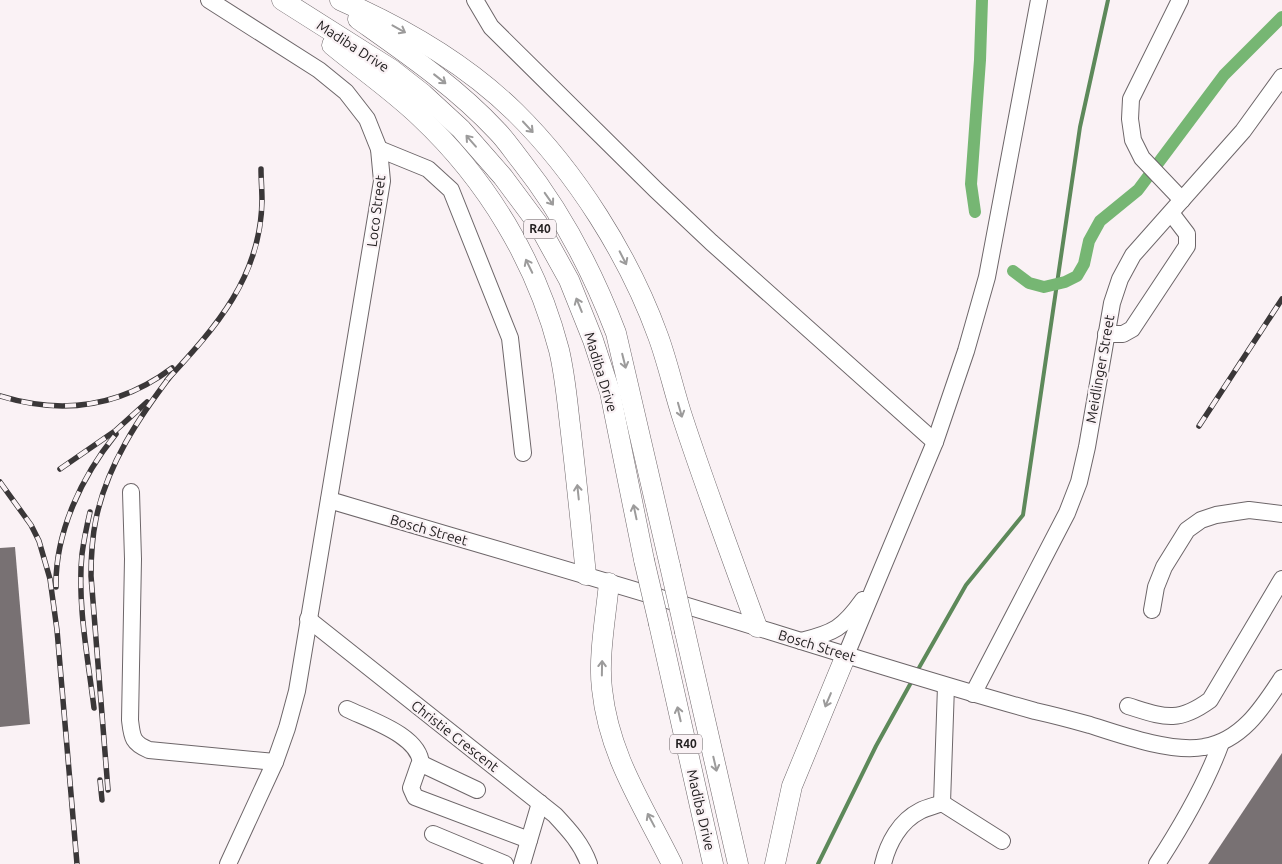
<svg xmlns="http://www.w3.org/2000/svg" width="1282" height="864" font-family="Ubuntu,sans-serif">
	<rect width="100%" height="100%" fill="#faf2f5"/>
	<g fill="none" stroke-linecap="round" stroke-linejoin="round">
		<g stroke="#5d895a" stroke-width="4">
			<polyline points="916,673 966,585 1023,515 1080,127 1108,0"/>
			<polyline points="818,864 876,746 913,679"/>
		</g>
		<g stroke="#76b673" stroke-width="12">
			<polyline points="975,212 971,184 980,60 982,0"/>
			<polyline points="1013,271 1029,283 1044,287 1065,282 1077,276 1084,264 1089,241 1100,221 1138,190 1224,75 1282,17"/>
		</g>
	</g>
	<g fill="#787173">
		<polygon points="15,547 30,724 0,727 0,548"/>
		<polygon points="1282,753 1282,864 1208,864"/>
	</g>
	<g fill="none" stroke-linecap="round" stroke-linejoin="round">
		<g stroke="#6d6669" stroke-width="18">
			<g id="minor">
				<polyline points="209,0 319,70 346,92 367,119 379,149 382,181 297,691 287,728 275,762 228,864"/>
				<polyline points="475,0 491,27 656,190 711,242 935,442"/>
				<polyline points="1180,0 1131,99 1130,119 1133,140 1142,158 1182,200"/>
				<polyline points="379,149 428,169 451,190 510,338 523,453"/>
				<polyline points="1106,334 1123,334 1132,329 1187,246 1187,234 1171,213"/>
				<path d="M131,492l2,67 -3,161c2,17 2,23 19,30l126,12"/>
				<path d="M329,500c142,42 285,83 427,127 93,29 185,58 279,84 18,4 37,9 55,14 31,10 82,28 114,22 38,-6 59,-40 78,-69"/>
				<polyline points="1152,610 1156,587 1164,567 1187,530 1201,520 1216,515 1249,510 1282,514"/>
				<path d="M308,619l247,196c14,15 27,29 34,49"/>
				<path d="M801,641c33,-8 42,-13 62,-41"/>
				<polyline points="846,655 935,442 966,351 987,277 1039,0"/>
				<polyline points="973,694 1067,513 1079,482 1087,447 1112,303 1120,279 1133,255 1243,131 1282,77"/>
				<path d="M1128,706c36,11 49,18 82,-6l72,-121"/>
				<path d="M347,709c23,11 74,27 74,56"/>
				<polyline points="477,790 424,765 419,765 411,788 415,797 529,840"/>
				<polyline points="942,803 946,686"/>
				<polyline points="433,834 505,864"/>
				<polyline points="522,864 540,803"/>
				<path d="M883,864c5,-21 17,-43 37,-53 7,-4 15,-5 22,-8l60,38"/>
				<path d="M1157,864c24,-37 49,-80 64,-121"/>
			</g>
		</g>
		<g stroke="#6d6669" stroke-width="21">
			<g id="major">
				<polyline points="282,0 391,69 423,94 461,129 503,177 538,224 569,280 593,340 610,392 644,560"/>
				<path d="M340,0c62,27 126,64 175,112 61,60 114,144 143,224 10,27 16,56 25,83 23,70 49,139 74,208"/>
				<path d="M358,19c48,34 98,68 139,112 9,9 16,20 24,30 42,53 71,109 95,172l54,233"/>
				<path d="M332,45c29,24 61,46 88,72 67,63 116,144 139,233 6,25 8,50 11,75 6,50 11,100 16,150"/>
				<path d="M609,583c-3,32 -11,74 -7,106 7,67 41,116 70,175"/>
				<polyline points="659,624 713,864"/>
				<polyline points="685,632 738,864"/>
				<polyline points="775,864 792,786 846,655"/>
			</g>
		</g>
		<use href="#minor" stroke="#fff" stroke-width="16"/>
		<use href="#major" stroke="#fff" stroke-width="20"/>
		<g stroke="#3a3738" stroke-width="5.5">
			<g id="rail">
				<path d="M167,380c49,-53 94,-103 95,-180 0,-10 -1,-21 -1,-31"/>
				<path d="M0,396c62,19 120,11 172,-28"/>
				<polyline points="1199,426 1282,299"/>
				<polyline points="60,469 115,431 147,402"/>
				<polyline points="0,482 31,525 39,541 50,579 57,630 77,864"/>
				<path d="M90,512c-3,13 -6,27 -8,42 -5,48 6,105 12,154"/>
				<path d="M56,587c-1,-55 26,-111 60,-153"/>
				<polyline points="100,780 102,800"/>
				<path d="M108,790l-17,-214c0,-19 1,-38 5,-57 11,-54 43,-102 76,-145"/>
			</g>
		</g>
		<use href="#rail" stroke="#faf2f5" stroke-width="4" stroke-dasharray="11" stroke-linecap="butt"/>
		<g stroke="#6d6669" stroke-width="21" stroke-linecap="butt">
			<g id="major-bridge">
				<polyline points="644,560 659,624"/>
				<polyline points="670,566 685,632"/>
			</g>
		</g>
		<use href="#major-bridge" stroke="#fff" stroke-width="20"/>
	</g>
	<defs><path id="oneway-shaft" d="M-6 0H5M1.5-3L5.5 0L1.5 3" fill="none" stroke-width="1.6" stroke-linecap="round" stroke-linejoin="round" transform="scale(1.25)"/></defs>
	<g stroke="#9c9b9b">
		<use href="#oneway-shaft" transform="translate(399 29) rotate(29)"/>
		<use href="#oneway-shaft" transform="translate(440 79) rotate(38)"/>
		<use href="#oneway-shaft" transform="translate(528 127) rotate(47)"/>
		<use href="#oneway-shaft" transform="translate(471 141) rotate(-131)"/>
		<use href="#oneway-shaft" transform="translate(549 199) rotate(55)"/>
		<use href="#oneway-shaft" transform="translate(623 258) rotate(63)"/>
		<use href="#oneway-shaft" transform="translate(529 266) rotate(-116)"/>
		<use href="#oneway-shaft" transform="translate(579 305) rotate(-112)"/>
		<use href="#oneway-shaft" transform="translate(624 361) rotate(76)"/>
		<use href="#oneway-shaft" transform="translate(680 410) rotate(74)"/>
		<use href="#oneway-shaft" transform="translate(578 492) rotate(-96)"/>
		<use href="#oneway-shaft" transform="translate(635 512) rotate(-102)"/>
		<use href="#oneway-shaft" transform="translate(602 668) rotate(-89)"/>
		<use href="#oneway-shaft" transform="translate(828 700) rotate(113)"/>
		<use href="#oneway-shaft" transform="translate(679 714) rotate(-103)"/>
		<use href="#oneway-shaft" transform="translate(715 764) rotate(77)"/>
		<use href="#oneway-shaft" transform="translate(651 820) rotate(-118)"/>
	</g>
	<g text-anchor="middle" stroke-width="4.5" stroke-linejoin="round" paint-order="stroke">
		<g fill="#faf2f5" stroke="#645f61" stroke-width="1">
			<rect x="524" y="219.5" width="32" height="19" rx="4"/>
			<rect x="670" y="734.5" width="32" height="19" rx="4"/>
		</g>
		<g font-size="12" font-weight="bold" fill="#232021">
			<text x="540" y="233">R40</text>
			<text x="686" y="748">R40</text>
		</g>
		<g font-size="14" fill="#232021" stroke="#faf2f5">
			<text transform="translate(353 46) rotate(33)" y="5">Madiba Drive</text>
			<text transform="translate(376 211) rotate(-83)" y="5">Loco Street</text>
			<text transform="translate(1100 369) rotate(-80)" y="5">Meidlinger Street</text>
			<text transform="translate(601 372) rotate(73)" y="5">Madiba Drive</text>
			<text transform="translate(429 530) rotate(16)" y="5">Bosch Street</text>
			<text transform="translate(817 646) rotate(17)" y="5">Bosch Street</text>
			<text transform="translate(455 736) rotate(38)" y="5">Christie Crescent</text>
			<text transform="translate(701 810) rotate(77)" y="5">Madiba Drive</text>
		</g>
	</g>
</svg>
